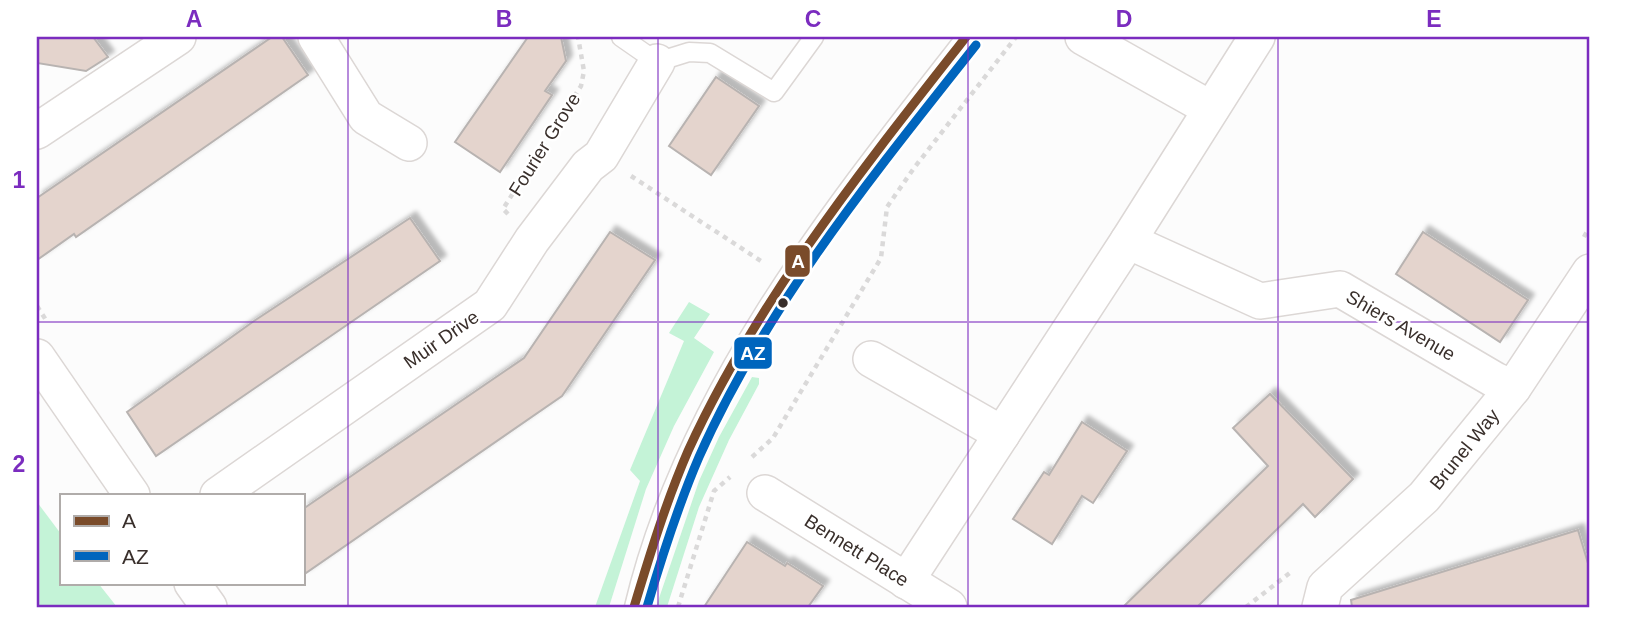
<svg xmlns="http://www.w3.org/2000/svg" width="1627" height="644" font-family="Arial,sans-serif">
	<defs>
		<filter id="shadow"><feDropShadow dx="6" dy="-6" stdDeviation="2" flood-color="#0004"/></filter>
	</defs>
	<rect width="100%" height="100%" fill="#fcfcfc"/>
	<g fill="#c4f3d7">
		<polygon points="689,302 710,314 694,338 714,352 674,426 646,489 609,607 595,607 640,481 630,470 684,341 669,333"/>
		<polygon points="752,377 759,378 759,384 729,440 699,507 667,607 656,607 699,481 719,437"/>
		<polygon points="37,502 61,534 61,583 98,583 117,607 37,607"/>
	</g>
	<g fill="#e4d4cd" stroke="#b8b3b1" stroke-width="2" filter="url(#shadow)">
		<polygon points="37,37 93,37 108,57 86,71 37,63"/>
		<polygon points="272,37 282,37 308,75 76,237 74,234 37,260 37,198"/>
		<polygon points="528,37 561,37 566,61 545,91 552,95 500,172 455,142"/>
		<polygon points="716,77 759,106 711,175 669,146"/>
		<polygon points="410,218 440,261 156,456 127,412 254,321"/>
		<polygon points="610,232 655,260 562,396 303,575 303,509 524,358"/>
		<polygon points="1423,232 1528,300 1500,342 1396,274"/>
		<polygon points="1270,394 1353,479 1315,517 1303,504 1197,607 1123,607 1268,466 1233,428"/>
		<polygon points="1082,422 1127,451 1093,503 1082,496 1052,544 1013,519 1044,472 1049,475"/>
		<polygon points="1578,530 1590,570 1590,607 1352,607 1351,600"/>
		<polygon points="747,542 785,566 787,563 823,586 808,607 704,607"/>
	</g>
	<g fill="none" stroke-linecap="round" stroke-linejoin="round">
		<g stroke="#dcd7d5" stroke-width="21">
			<g id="lane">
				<polyline points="621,37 657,62 689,52 710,53 774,92 814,37"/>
				<path d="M634,607c51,-216 198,-399 332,-570"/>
			</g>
		</g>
		<g stroke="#dcd7d5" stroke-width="38">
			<g id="street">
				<polyline points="316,37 366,117 409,143"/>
				<polyline points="1083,37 1211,109"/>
				<polyline points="37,131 178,37"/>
				<polyline points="1128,241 1260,301 1340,289 1495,380 1513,388"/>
				<polyline points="37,357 132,495"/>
				<polyline points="871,359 1002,434"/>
				<polyline points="765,493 949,607"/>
				<polyline points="218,495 490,305 532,240 588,166 601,156 657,62"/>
				<polyline points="906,581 1128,241 1257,37"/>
				<polyline points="192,583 209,607"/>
				<polyline points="1320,607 1325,587 1424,497 1513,388 1590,272"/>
			</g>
		</g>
		<g stroke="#dad9d9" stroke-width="4.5" stroke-dasharray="5 5" stroke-linecap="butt">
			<polyline points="631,176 764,263"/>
			<polyline points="508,214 503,209 581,86 584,71 578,37"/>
			<polyline points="1584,237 1590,226"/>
			<polyline points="37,306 46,320"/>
			<polyline points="752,457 773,438 881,258 887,207 914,168 1016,37"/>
			<polyline points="678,607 714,491 730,477"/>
			<polyline points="1246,607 1291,572"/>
		</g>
		<use href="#lane" stroke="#fff" stroke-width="18"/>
		<use href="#street" stroke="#fff" stroke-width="35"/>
		<g stroke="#fff" stroke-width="14">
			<path id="bus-1" d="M634,607c16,-53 32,-105 54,-156 69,-151 176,-284 278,-414"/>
		</g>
		<g stroke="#fff" stroke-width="14">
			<path id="bus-2" d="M647,607c15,-51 31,-101 52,-150 67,-151 175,-283 277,-412"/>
		</g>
		<use href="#bus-1" stroke="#7a4b2a" stroke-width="9"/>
		<use href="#bus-2" stroke="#0065bd" stroke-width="9"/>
	</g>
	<path fill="none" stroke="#7b2cbf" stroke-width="2" stroke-opacity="0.55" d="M348,37v570M658,37v570M968,37v570M1278,37v570M37,322h1553"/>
	<circle fill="#392f2b" stroke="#fff" stroke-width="2.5" cx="783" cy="303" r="6"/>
	<g text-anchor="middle" stroke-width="5" stroke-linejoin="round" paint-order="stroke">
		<g font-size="19" fill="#392f2b" stroke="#fff">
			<text transform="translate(544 144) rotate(-58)" y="7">Fourier Grove</text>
			<text transform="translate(1401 325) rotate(30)" y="7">Shiers Avenue</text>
			<text transform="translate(441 339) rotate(-35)" y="7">Muir Drive</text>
			<text transform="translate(1464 449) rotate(-51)" y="7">Brunel Way</text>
			<text transform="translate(857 550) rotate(32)" y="7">Bennett Place</text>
		</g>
	</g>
	<g stroke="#fff" stroke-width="2.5">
		<rect x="784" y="244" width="27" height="34" rx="7" fill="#7a4b2a"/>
		<rect x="733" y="336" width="40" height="34" rx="7" fill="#0065bd"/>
	</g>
	<g font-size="19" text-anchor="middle" font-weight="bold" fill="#fff">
		<text x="798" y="268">A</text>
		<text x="753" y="360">AZ</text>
	</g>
	<rect width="1627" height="644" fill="none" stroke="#ffffff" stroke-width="77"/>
	<rect x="60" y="494" width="245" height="91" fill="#ffffff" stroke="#b0acaa" stroke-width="2"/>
	<rect x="74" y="516" width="35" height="10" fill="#7a4b2a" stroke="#b0acaa" stroke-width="2"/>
	<text x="122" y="528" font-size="21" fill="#392f2b">A</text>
	<rect x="74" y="551" width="35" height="10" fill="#0065bd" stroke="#b0acaa" stroke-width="2"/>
	<text x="122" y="564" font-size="21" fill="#392f2b">AZ</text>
	<rect x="38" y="38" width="1550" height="568" fill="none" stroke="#7b2cbf" stroke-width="2.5"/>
	<g font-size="23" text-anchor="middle" font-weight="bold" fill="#7b2cbf">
		<text x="194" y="27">A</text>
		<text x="504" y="27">B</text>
		<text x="813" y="27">C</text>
		<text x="1124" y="27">D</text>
		<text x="1434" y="27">E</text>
		<text x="19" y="188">1</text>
		<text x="19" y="472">2</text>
	</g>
</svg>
